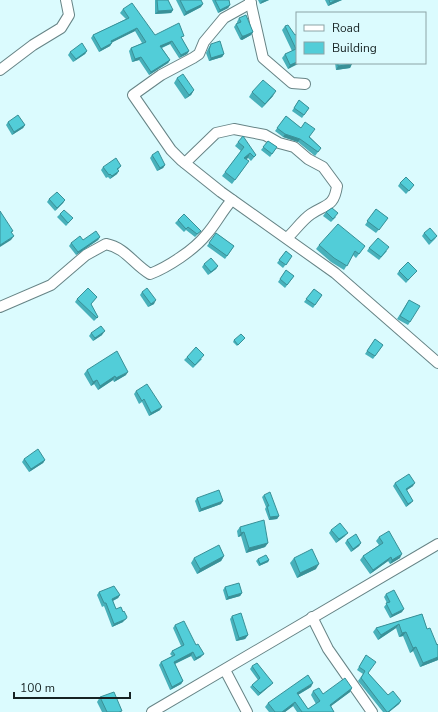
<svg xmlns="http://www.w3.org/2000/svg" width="438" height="712" font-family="'Nunito Sans',sans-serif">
	<rect width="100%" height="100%" fill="#dbfbfe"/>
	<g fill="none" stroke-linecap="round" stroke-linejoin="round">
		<g stroke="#678486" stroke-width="12">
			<g id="minor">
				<polyline points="250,0 263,58 292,83 305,84"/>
				<polyline points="251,3 224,18 204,42 199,54 193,58 161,75 133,95 171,150 181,160 221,192 335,273 438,363"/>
				<polyline points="0,70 33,45 61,28 69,15 66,0"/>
				<path d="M185,163l31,-30 18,-4 31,6 14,8 15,4 14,12 15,8 14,19c-3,21 -11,18 -26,28 -9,6 -16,17 -24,24"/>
				<path d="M0,307l51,-22 35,-30 20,-11c20,4 27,20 44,30 18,-7 44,-24 56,-39 10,-11 16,-24 26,-35"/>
				<polyline points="312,617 328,649 372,712"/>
				<polyline points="225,670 247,712"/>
				<polyline points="152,712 438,544"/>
			</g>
		</g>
		<use href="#minor" stroke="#fff" stroke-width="10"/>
	</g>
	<g fill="#47b0ba">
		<polygon points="155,0 168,0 173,10 171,13 155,14"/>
		<polygon points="176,0 201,0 201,7 184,16"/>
		<polygon points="212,0 229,0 230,5 228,8 218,13"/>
		<polygon points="258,0 269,0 260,4"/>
		<polygon points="325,0 342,0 328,6"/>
		<polygon points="123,9 155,35 182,39 189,51 187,54 179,58 170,44 162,48 170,60 168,63 149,75 139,60 132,62 129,51 131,48 142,43 135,31 112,42 110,46 99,52 91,38 93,35 126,19 120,13"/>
		<polygon points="239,18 253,32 251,35 242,40 240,39 234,27 236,24 237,23 237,22"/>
		<polygon points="285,26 295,35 297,63 288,69 282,58 285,54 292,51 282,30"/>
		<polygon points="211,44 224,54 222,57 209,61 206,53 209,47"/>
		<polygon points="87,51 85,54 73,62 68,55 70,52"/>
		<polygon points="335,63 352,63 350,68 336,70"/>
		<polygon points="177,78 194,90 191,95 185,99 174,83"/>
		<polygon points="252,92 273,96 262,108 249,97"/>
		<polygon points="299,100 309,108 302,118 292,111"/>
		<polygon points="286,116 301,128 321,148 315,156 298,142 283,137 275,131"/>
		<polygon points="8,122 25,125 23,128 12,135 6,125"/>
		<polygon points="268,141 277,147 270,157 261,150"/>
		<polygon points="238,142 256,155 251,161 248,158 246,159 249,161 232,184 222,176 241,151 235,146"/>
		<polygon points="152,155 165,165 163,168 157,171 150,158"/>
		<polygon points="121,166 118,170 117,174 110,179 108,177 106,178 101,170 103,167"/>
		<polygon points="400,183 414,185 406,194 398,186"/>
		<polygon points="49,199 65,200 63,203 55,211 47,202"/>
		<polygon points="376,209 388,218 376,233 365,225"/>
		<polygon points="326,212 336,217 331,222 323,216"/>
		<polygon points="60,214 73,218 66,226 57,217"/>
		<polygon points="178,220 201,231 195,237 186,230 184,232 175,223"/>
		<polygon points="216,233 234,246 225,259 207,246"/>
		<polygon points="424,233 437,236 435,239 429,245 422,236"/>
		<polygon points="100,237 98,240 76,255 69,246 71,243"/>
		<polygon points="319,245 365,246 356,258 353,255 344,270 331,262 316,249"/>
		<polygon points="369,248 387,251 379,260 367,251"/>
		<polygon points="286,251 292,256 283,268 277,263"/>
		<polygon points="204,264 218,266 216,269 208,275 202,267"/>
		<polygon points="286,270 294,276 285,288 278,282"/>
		<polygon points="399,271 414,274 406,283 397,274"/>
		<polygon points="314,289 322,295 313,308 304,302"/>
		<polygon points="142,292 154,304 148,307 140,295"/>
		<polygon points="97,297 91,304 98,317 94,321 75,302 77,299"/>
		<polygon points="407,303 410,322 408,325 397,319"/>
		<polygon points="91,333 102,335 93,341 89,336"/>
		<polygon points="245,338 237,346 233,342 234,340"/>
		<polygon points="375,339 383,345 373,359 365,354"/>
		<polygon points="187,357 202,359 193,368 184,360"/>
		<polygon points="87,370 126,375 114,382 113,380 98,390 94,384 91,386 84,374"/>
		<polygon points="136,391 160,410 149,416 142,402 139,404 134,394"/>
		<polygon points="24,459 45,460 43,463 29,472 22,462"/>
		<polygon points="395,483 413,486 407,490 411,503 406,507 393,486"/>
		<polygon points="264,495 279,516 277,519 269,520 265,509 266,507 262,497"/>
		<polygon points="197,498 221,504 199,512 195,501"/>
		<polygon points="240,527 268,543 265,547 246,553 241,536 238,537 237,531"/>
		<polygon points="331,530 345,536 336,543 329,533"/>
		<polygon points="379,537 400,558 390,564 388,561 370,574 360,560 363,556 379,545 376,541"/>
		<polygon points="347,540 361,543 359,546 351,552 345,543"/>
		<polygon points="224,556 221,561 197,574 191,563 194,558"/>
		<polygon points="294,558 316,569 297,578 290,563"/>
		<polygon points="258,559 269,560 268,562 259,566 256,561"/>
		<polygon points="225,587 242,593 240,596 226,600 223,590"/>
		<polygon points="99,592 120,595 118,598 113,601 116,609 123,612 123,622 112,627 104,606 102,607 97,595"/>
		<polygon points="386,594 402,612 390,618 384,607 387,603 384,597"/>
		<polygon points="422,614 427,629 437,645 438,644 438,660 420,667 413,651 410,653 403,636 399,637 396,628 378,640 373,632 376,628"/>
		<polygon points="232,616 248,635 245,639 236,641 230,619"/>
		<polygon points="175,625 201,657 194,661 191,656 175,664 183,681 181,684 170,690 159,665 161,662 172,656 170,654 172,651 181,646 173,628"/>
		<polygon points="366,655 368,673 388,695 401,701 399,704 389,712 383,712 358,681 363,674 357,670"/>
		<polygon points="252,666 271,685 258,696 250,687 252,685 258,680 250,669"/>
		<polygon points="311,687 298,695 308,709 316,704 311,695 313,691 323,694 352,688 350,692 331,706 334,712 297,712 293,706 285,712 269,712 265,707 268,703"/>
		<polygon points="100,697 121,712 102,712 97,702"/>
	</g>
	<g fill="#399097">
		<polygon points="265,0 269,0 260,4 262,1"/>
		<polygon points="336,0 342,0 328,6 330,3"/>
		<polygon points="203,4 201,7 184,16 186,12"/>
		<polygon points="230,5 228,8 218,13 220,10"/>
		<polygon points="173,10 171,13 155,14 158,11"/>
		<polygon points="137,28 135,31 109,44 111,41"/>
		<polygon points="253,32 251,35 242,40 240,39 242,36"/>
		<polygon points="172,41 170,44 158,49 160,46"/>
		<polygon points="112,43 110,46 99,52 101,49"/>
		<polygon points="87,51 85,54 73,62 76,59"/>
		<polygon points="189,51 187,54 179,58 181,55"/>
		<polygon points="224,54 222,57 209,61 211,58"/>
		<polygon points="141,57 139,60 132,62 135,59"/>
		<polygon points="170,60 168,63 149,75 151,72"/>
		<polygon points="297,62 297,63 300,63 288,69 290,65"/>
		<polygon points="352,64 350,68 336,70 338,66"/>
		<polygon points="194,90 191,95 185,99"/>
		<polygon points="276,91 273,96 262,108 265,104"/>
		<polygon points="25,125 23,128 12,135 14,132"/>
		<polygon points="285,134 300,139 298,142 283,137"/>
		<polygon points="250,153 248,158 242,162 244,158"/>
		<polygon points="165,165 163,168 157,171 160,168"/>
		<polygon points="119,171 117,174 110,179 112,176"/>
		<polygon points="65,200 63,203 55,211 57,208"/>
		<polygon points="14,236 11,240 0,247 0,245"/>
		<polygon points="100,237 98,240 76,255 78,252"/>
		<polygon points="218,266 216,269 208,275 211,272"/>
		<polygon points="156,300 154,304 148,307 151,304"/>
		<polygon points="105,331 102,335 93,341 95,338"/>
		<polygon points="128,372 126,375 114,382 116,378"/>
		<polygon points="115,376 113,380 98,390 100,386"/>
		<polygon points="97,380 94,384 91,386 93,382"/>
		<polygon points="162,407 160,410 149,416 151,413"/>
		<polygon points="45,460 43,463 29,472 31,469"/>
		<polygon points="415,483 413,486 404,492 406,489"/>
		<polygon points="223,501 221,504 199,512 201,509"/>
		<polygon points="413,501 411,503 406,507 408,504"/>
		<polygon points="279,516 277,519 269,520 270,517"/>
		<polygon points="244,532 241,536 238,537 241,533"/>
		<polygon points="348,533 345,536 336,543 339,539"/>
		<polygon points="268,543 265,547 246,553 249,548"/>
		<polygon points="361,543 359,546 351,552 353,549"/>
		<polygon points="402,554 400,558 390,564 392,560"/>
		<polygon points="224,556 221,561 197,574 200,569"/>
		<polygon points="391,557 388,561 370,574 373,570"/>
		<polygon points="269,560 268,562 259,566 260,564"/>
		<polygon points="319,564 316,569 297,578 300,573"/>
		<polygon points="242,593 240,596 226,600 228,597"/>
		<polygon points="120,595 118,598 110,602 112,599"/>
		<polygon points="404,609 402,612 390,618 392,615"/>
		<polygon points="126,619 123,622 112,627 114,624"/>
		<polygon points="399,624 396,628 378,640 381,635"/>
		<polygon points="406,632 403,636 399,637 402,633"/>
		<polygon points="248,635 245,639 236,641 239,638"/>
		<polygon points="416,647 413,651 410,653 413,648"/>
		<polygon points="193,652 191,656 172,665 174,662"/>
		<polygon points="204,654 201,657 194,661 196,658"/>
		<polygon points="438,657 438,660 420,667 423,663"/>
		<polygon points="183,681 181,684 170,690 172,687"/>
		<polygon points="273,683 271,685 258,696 260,693"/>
		<polygon points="313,683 311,687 294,697 297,693"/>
		<polygon points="352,688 350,692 327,709 330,705"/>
		<polygon points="401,701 399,704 389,712 388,712"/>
		<polygon points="295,702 293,706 285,712 282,712"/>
	</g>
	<g fill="#52cdd8" stroke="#399097">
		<polygon points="157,0 168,0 173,10 158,11"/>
		<polygon points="180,0 201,0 203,4 186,12"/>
		<polygon points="215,0 229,0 230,5 220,10"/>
		<polygon points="329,0 336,0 330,3"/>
		<polygon points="132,3 155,35 179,23 184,36 181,37 189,51 181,55 172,41 160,46 170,60 151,72 141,57 135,59 131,48 146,42 137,28 111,41 112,43 101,49 93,35 129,18 123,9"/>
		<polygon points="246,15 253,32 244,36 242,36 236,24 241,22 239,18"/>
		<polygon points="288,25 295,35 297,34 297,62 290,65 285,54 296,49 285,26"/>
		<polygon points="220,41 224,54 211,58 209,50 211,44"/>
		<polygon points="82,43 87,51 76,59 70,52"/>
		<polygon points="338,63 352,63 352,64 338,66"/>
		<polygon points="183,74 194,90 189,95 177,78"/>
		<polygon points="263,80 276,91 265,104 252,92"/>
		<polygon points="299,100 309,108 304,115 294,108"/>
		<polygon points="18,115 25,125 14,132 8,122"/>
		<polygon points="286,116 301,128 305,122 315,129 309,137 321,148 318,152 300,139 285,134 277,128"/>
		<polygon points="243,136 256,155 254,157 250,153 244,158 249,161 235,180 225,172 244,147 238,142"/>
		<polygon points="268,141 277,147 272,154 263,147"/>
		<polygon points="158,151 165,165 160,168 152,155"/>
		<polygon points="116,158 121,166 117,169 119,171 112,176 110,174 109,175 103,167"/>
		<polygon points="406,177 414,185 409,191 400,183"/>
		<polygon points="57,192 65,200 57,208 49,199"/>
		<polygon points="332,208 338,213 333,219 326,212"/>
		<polygon points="376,209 388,218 379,230 367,221"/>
		<polygon points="64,210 73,218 68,223 60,214"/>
		<polygon points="0,211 13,231 11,232 14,236 0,245"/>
		<polygon points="184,214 201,231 197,234 188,227 186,229 178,220"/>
		<polygon points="338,224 365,246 359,254 355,251 347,266 334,258 319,245"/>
		<polygon points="430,228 437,236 431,241 424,233"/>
		<polygon points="96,231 100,237 78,252 71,243 80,236 83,240"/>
		<polygon points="216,233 234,246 227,256 209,243"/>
		<polygon points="378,238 389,247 381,257 369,248"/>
		<polygon points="286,251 292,256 286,265 279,260"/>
		<polygon points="211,258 218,266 211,272 204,264"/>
		<polygon points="408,262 417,271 408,280 399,271"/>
		<polygon points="286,270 294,276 287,285 280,279"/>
		<polygon points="88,288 97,297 91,304 98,317 97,318 77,299"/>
		<polygon points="147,288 156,300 151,304 142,292"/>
		<polygon points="314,289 322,295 315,305 306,299"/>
		<polygon points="409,300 420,306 410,322 400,316"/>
		<polygon points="101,326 105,331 95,338 91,333"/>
		<polygon points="241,334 245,338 238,345 234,340"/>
		<polygon points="375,339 383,345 375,356 367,351"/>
		<polygon points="196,347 204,355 195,365 187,357"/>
		<polygon points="117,351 128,372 116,378 115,376 100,386 97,380 93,382 87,370"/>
		<polygon points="147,384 162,407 151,413 144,399 142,401 136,391"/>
		<polygon points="38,449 45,460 31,469 24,459"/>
		<polygon points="409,474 415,483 406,489 413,501 408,504 395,483"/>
		<polygon points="219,490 223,501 201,509 197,498"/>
		<polygon points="270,492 279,516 270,517 267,506 269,506 264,495"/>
		<polygon points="264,520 268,543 249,548 244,532 241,533 240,527"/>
		<polygon points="340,523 348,533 339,539 331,530"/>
		<polygon points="389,531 402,554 392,560 391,557 373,570 363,556 383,543 379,537"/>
		<polygon points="356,534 361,543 353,549 347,540"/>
		<polygon points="219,545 224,556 200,569 194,558"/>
		<polygon points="312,549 319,564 300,573 294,558"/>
		<polygon points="266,555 269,560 260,564 258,559"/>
		<polygon points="239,583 242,593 228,597 225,587"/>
		<polygon points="114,586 120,595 112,599 116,609 121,607 123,612 124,611 127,617 126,619 114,624 106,603 104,603 99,592"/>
		<polygon points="394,590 404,609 392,615 386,603 390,602 386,594"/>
		<polygon points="241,613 248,635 239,638 232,616"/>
		<polygon points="422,614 427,629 430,628 437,645 438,644 438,657 423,663 416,647 413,648 406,632 402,633 399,624 381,635 376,628"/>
		<polygon points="184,621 196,645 198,644 204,654 196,658 193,652 174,662 183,681 172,687 161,662 175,655 172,651 184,645 175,625"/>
		<polygon points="366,655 376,662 368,673 388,695 393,691 401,701 388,712 387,712 361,678 365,671 359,667"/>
		<polygon points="257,663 273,683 260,693 252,685 260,678 252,666"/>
		<polygon points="308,675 313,683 297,693 308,709 320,701 313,691 319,688 323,694 345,678 352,688 330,705 334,712 302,712 295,702 282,712 275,712 268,703"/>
		<polygon points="114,692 122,711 119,712 107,712 100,697"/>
	</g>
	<rect x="296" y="12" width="130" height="52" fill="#dbfbfe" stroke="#8ca4a6"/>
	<rect x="304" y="25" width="20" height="6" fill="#ffffff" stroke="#8ca4a6"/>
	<text x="332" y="32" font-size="12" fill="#162223">Road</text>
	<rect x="304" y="42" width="20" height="12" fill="#52cdd8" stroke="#8ca4a6"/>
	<text x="332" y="52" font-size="12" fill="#162223">Building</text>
	<path d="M14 692v6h116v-6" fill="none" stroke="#162223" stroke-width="2"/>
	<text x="20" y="692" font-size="12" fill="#162223" stroke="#dbfbfe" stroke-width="3" paint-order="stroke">100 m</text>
</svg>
